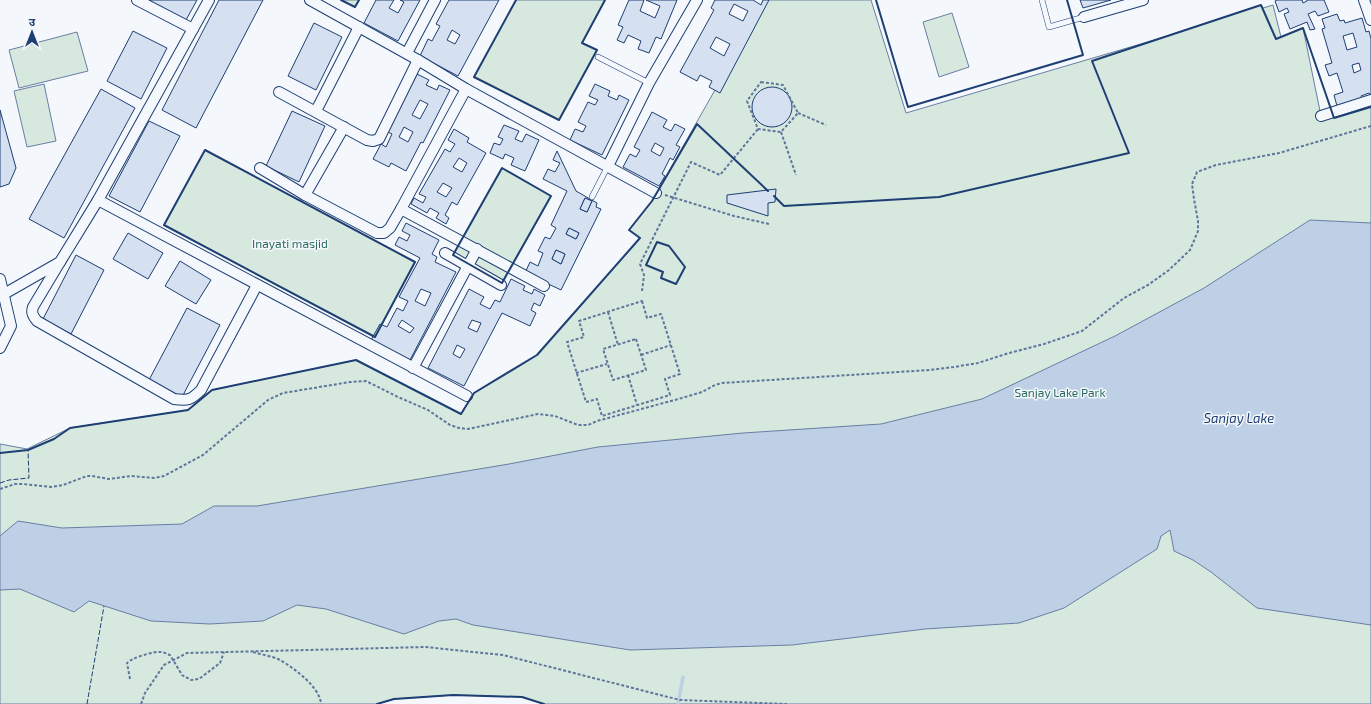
<svg xmlns="http://www.w3.org/2000/svg" width="1371" height="704" font-family="'Exo 2','Noto Sans Devanagari',sans-serif">
	<rect width="100%" height="100%" fill="#f4f7fb"/>
	<g fill="#d7e8df" stroke="#687fa3">
		<polygon points="341,0 359,0 355,7"/>
		<polygon points="516,0 605,0 582,43 597,50 559,120 474,77"/>
		<polygon points="766,0 871,0 906,113 1161,38 1261,5 1263,8 1273,5 1281,37 1303,28 1321,116 1371,99 1371,704 544,704 522,697 454,695 394,699 377,704 0,704 0,444 27,449 70,428 188,410 212,390 356,360 461,414 474,393 537,355 640,238 629,230 652,201"/>
		<polygon points="952,13 969,67 939,77 923,22"/>
		<polygon points="77,32 88,71 19,88 9,50"/>
		<polygon points="44,84 56,141 27,147 14,91"/>
		<polygon points="205,150 415,262 375,337 164,225"/>
		<polygon points="502,168 551,196 502,282 453,255"/>
	</g>
	<polygon fill="#bed0e5" stroke="#687fa3" points="1310,220 1371,223 1371,625 1257,608 1211,572 1193,560 1174,551 1170,530 1161,536 1157,549 1064,608 1019,623 925,629 792,645 630,650 473,625 456,619 439,621 404,634 326,609 297,605 263,621 210,624 151,621 89,601 74,612 20,589 0,590 0,536 18,521 62,528 182,524 214,506 257,506 509,464 598,447 743,433 881,424 982,399 1115,336 1204,288"/>
	<g fill="none" stroke-linecap="round" stroke-linejoin="round">
		<polyline stroke="#bed0e5" stroke-width="3.5" points="678,704 683,677"/>
	</g>
	<g fill="#d5e0f0" stroke="#1d3f73" fill-rule="evenodd">
		<polygon points="151,0 197,0 186,20 150,2"/>
		<polygon points="219,0 263,0 196,128 162,110"/>
		<polygon points="376,0 394,0 389,8 398,13 404,2 400,0 420,0 398,41 364,23"/>
		<path d="M449,0h50l-41,76 -38,-20 8,-17 4,2 8,-15 -4,-2zM452,30l8,5 -5,9 -8,-4z"/>
		<polygon points="629,0 644,0 640,11 655,18 660,6 646,0 677,0 661,39 656,37 649,53 638,49 641,41 628,35 624,43 617,40 623,27 618,25"/>
		<path d="M715,0h38l8,5 2,-5h6l-49,93 -11,-6 3,-6 -12,-6 -3,6 -17,-9 34,-62 -3,-2zM734,4l14,7 -5,10 -14,-7zM716,37l14,7 -6,12 -14,-8z"/>
		<polygon points="1080,0 1111,0 1083,8"/>
		<polygon points="1277,0 1302,0 1303,3 1307,1 1307,0 1324,0 1329,12 1318,16 1315,11 1308,14 1315,29 1310,30 1307,22 1290,29 1284,14 1289,12 1287,8 1279,12 1275,1"/>
		<path d="M1337,14l3,7 4,-1 1,3 17,-5 4,14 3,-1 2,8v57l-2,-3 -8,3 1,2 -25,8 -3,-11 9,-3 -6,-19 -8,3 -4,-11 7,-2 -10,-34 3,-1 -3,-9zM1353,33l4,14 -10,3 -4,-14zM1359,63l2,7 -7,3 -2,-8z"/>
		<polygon points="314,23 342,37 316,90 288,76"/>
		<polygon points="133,31 167,48 141,99 107,81"/>
		<path d="M417,74l12,6 -3,5 11,5 2,-5 11,5 -27,53 -2,-1 -15,29 -15,-8 -2,4 -16,-8 8,-15 5,3 6,-13 -4,-2zM420,100l8,4 -8,15 -8,-4zM404,127l9,5 -5,10 -9,-5z"/>
		<polygon points="595,84 610,91 608,96 617,100 619,95 629,100 602,155 570,140 575,129 583,132 586,126 578,122 588,102 595,105 598,100 589,96"/>
		<circle cx="772" cy="107" r="20"/>
		<polygon points="101,89 135,108 64,238 29,219"/>
		<polygon points="0,110 16,168 9,184 0,187"/>
		<polygon points="292,111 325,126 299,182 266,166"/>
		<path d="M652,112l15,8 -4,7 8,4 4,-7 10,5 -9,16 4,2 -7,13 -3,-2 -8,16 3,2 -6,10 -36,-19 7,-13 6,3 4,-7 -6,-3zM655,143l9,5 -4,8 -9,-5z"/>
		<polygon points="149,121 180,136 140,212 109,196"/>
		<polygon points="504,125 519,131 515,139 522,142 526,134 539,140 525,171 511,165 514,158 505,154 503,159 490,153 494,143 500,145 503,139 498,137"/>
		<path d="M454,129l15,9 -2,4 19,11 -29,52 -5,-3 -7,13 4,3 -3,6 -10,-6 3,-5 -9,-5 -3,5 -16,-9 3,-6 9,5 3,-6 -7,-3 26,-45 5,3 5,-8 -7,-4zM459,158l8,5 -5,9 -9,-5zM443,183l9,5 -6,9 -9,-5z"/>
		<path d="M557,151l19,40 21,12 -1,4 5,2 -40,81 -36,-17 5,-11 8,4 5,-13 -5,-2 7,-14 5,2 6,-11 -5,-3 16,-34 -24,-12 5,-10 7,3 5,-9 -7,-3zM585,198l7,3 -5,11 -7,-3zM569,228l10,5 -3,6 -10,-5zM556,250l9,4 -4,10 -9,-5z"/>
		<polygon points="776,189 775,202 768,203 768,216 727,203 727,195"/>
		<polygon points="585,198 592,201 587,212 580,209"/>
		<path d="M406,223l33,17 -7,14 5,3 -2,5 21,10 -46,88 -39,-20 9,-16 7,3 10,-19 6,3 5,-10 -9,-4 21,-39 -25,-13 4,-8 8,4 3,-6 -8,-4zM421,289l10,4 -6,13 -10,-5zM402,320l12,8 -4,5 -12,-7z"/>
		<polygon points="569,228 579,233 576,239 566,234"/>
		<polygon points="128,233 163,253 148,279 113,259"/>
		<polygon points="556,250 565,254 561,264 552,259"/>
		<polygon points="76,255 104,270 71,334 43,319"/>
		<polygon points="180,261 211,280 196,304 165,286"/>
		<path d="M511,279l14,7 -2,4 9,4 2,-5 11,6 -5,11 -6,-3 -3,7 5,3 -6,13 -28,-13 -38,73 -36,-18 41,-79 15,8 -4,7 10,5 5,-9 5,2zM472,320l9,3 -4,9 -9,-4zM457,345l8,4 -5,9 -7,-4z"/>
		<polygon points="187,308 220,325 182,397 149,380"/>
	</g>
	<g fill="none" stroke-linecap="round" stroke-linejoin="round">
		<g stroke="#1d3f73" stroke-width="6">
			<g id="lane">
				<polyline points="1042,0 1049,27 1084,17"/>
				<polyline points="598,57 649,83"/>
				<polyline points="592,197 608,166"/>
			</g>
		</g>
		<g stroke="#1d3f73" stroke-width="12">
			<g id="street">
				<polyline points="137,0 193,29"/>
				<polyline points="310,0 418,60 466,89 656,193"/>
				<polyline points="1364,0 1371,20"/>
				<polyline points="1084,17 1143,0"/>
				<polyline points="407,53 435,0"/>
				<polyline points="279,92 367,140 373,141 379,139 418,60"/>
				<polyline points="316,111 359,27"/>
				<polyline points="1321,116 1371,100"/>
				<polyline points="608,166 649,83 697,0"/>
				<polyline points="260,168 305,195 377,233 384,233 390,228 401,209 466,89"/>
				<polyline points="305,195 344,127"/>
				<polyline points="98,200 467,396"/>
				<polyline points="401,209 544,286"/>
				<polyline points="445,253 501,285"/>
				<path d="M60,262l-27,45c-2,6 0,9 4,14l137,78c14,2 17,1 27,-9l56,-105"/>
				<polyline points="0,279 11,326 0,348"/>
				<polyline points="4,294 60,262 98,200 209,0"/>
				<polyline points="413,368 477,249"/>
			</g>
		</g>
		<g stroke="#5e769c" stroke-width="2" stroke-dasharray="3 2" stroke-linecap="butt">
			<polygon points="761,82 783,85 798,113 781,132 758,129 747,101"/>
			<polyline points="798,113 826,125"/>
			<polyline points="781,132 796,175"/>
			<polyline points="665,195 734,216 769,224"/>
			<polyline points="642,291 644,275 640,264 691,162 720,175 758,129"/>
			<polygon points="642,301 647,318 661,314 680,374 665,379 670,395 602,416 597,399 586,402 567,342 584,337 579,321"/>
			<polyline points="608,312 618,345"/>
			<polygon points="636,339 646,370 613,380 603,349"/>
			<polyline points="641,355 671,345"/>
			<polyline points="576,373 607,364"/>
			<polyline points="628,375 637,405"/>
			<polyline points="0,489 15,484 23,484 51,487 63,485 87,476 92,476 109,479 131,476 154,478 164,476 203,455 268,400 283,393 350,382 366,381 398,397 428,410 450,425 459,428 468,429 538,414 555,416 578,425 588,425 597,421 682,398 702,392 715,385 722,383 930,370 954,367 978,363 1009,353 1044,344 1082,331 1124,298 1148,285 1169,270 1190,250 1198,231 1198,221 1194,199 1192,184 1197,172 1216,165 1279,153 1371,126"/>
			<path d="M253,652c9,3 19,4 27,8 14,8 40,27 41,44"/>
			<path d="M130,679l-3,-16c4,-5 27,-12 34,-11 3,0 6,2 9,3l12,20 9,5 8,-1 21,-16 4,-11"/>
			<polyline points="141,704 145,693 164,665 187,653 425,647 503,655 680,700 787,704"/>
		</g>
		<use href="#lane" stroke="#f4f7fb" stroke-width="5"/>
		<use href="#street" stroke="#f4f7fb" stroke-width="10"/>
		<g stroke="#1d3f73" stroke-width="1" stroke-dasharray="5 2" stroke-linecap="butt">
			<polyline points="0,483 9,480 29,478 28,450"/>
			<polyline points="87,704 104,606"/>
		</g>
		<g stroke="#1d3f73" stroke-width="2">
			<polyline points="341,0 355,7 359,0"/>
			<polyline points="516,0 474,77 559,120 597,50 582,43 605,0"/>
			<polyline points="876,0 908,107 1083,55 1067,0"/>
			<polygon points="205,150 415,262 375,337 164,225"/>
			<polygon points="502,168 551,196 502,283 453,255"/>
			<polyline points="774,196 784,206 939,197 1129,153 1092,61 1261,5 1276,39 1303,28 1334,118 1371,107"/>
			<polygon points="657,242 669,246 685,267 676,284 661,278 663,272 646,265"/>
			<polyline points="0,453 28,450 54,439 70,428 188,410 212,390 356,360 461,414 474,393 537,355 640,238 629,230 652,201 697,124 768,191"/>
			<polyline points="377,704 394,699 453,695 522,697 544,704"/>
		</g>
	</g>
	<g text-anchor="middle" stroke-width="3" stroke-linejoin="round" paint-order="stroke">
		<g font-size="12" fill="#2c6c60" stroke="#f4f7fb">
			<text x="290" y="248">Inayati masjid</text>
			<text x="1060" y="397">Sanjay Lake Park</text>
		</g>
		<g font-size="13" font-style="italic" fill="#1d3f73" stroke="#f4f7fb">
			<text x="1239" y="423">Sanjay Lake</text>
		</g>
	</g>
	<g transform="translate(32 32)" stroke="#f4f7fb" stroke-width="3" paint-order="stroke">
	<path d="M0-3L7 15L0 10L-7 15Z" fill="#1d3f73"/>
	<text y="-6" font-size="11" font-weight="bold" text-anchor="middle" fill="#1d3f73">उ</text>
	</g>
</svg>
